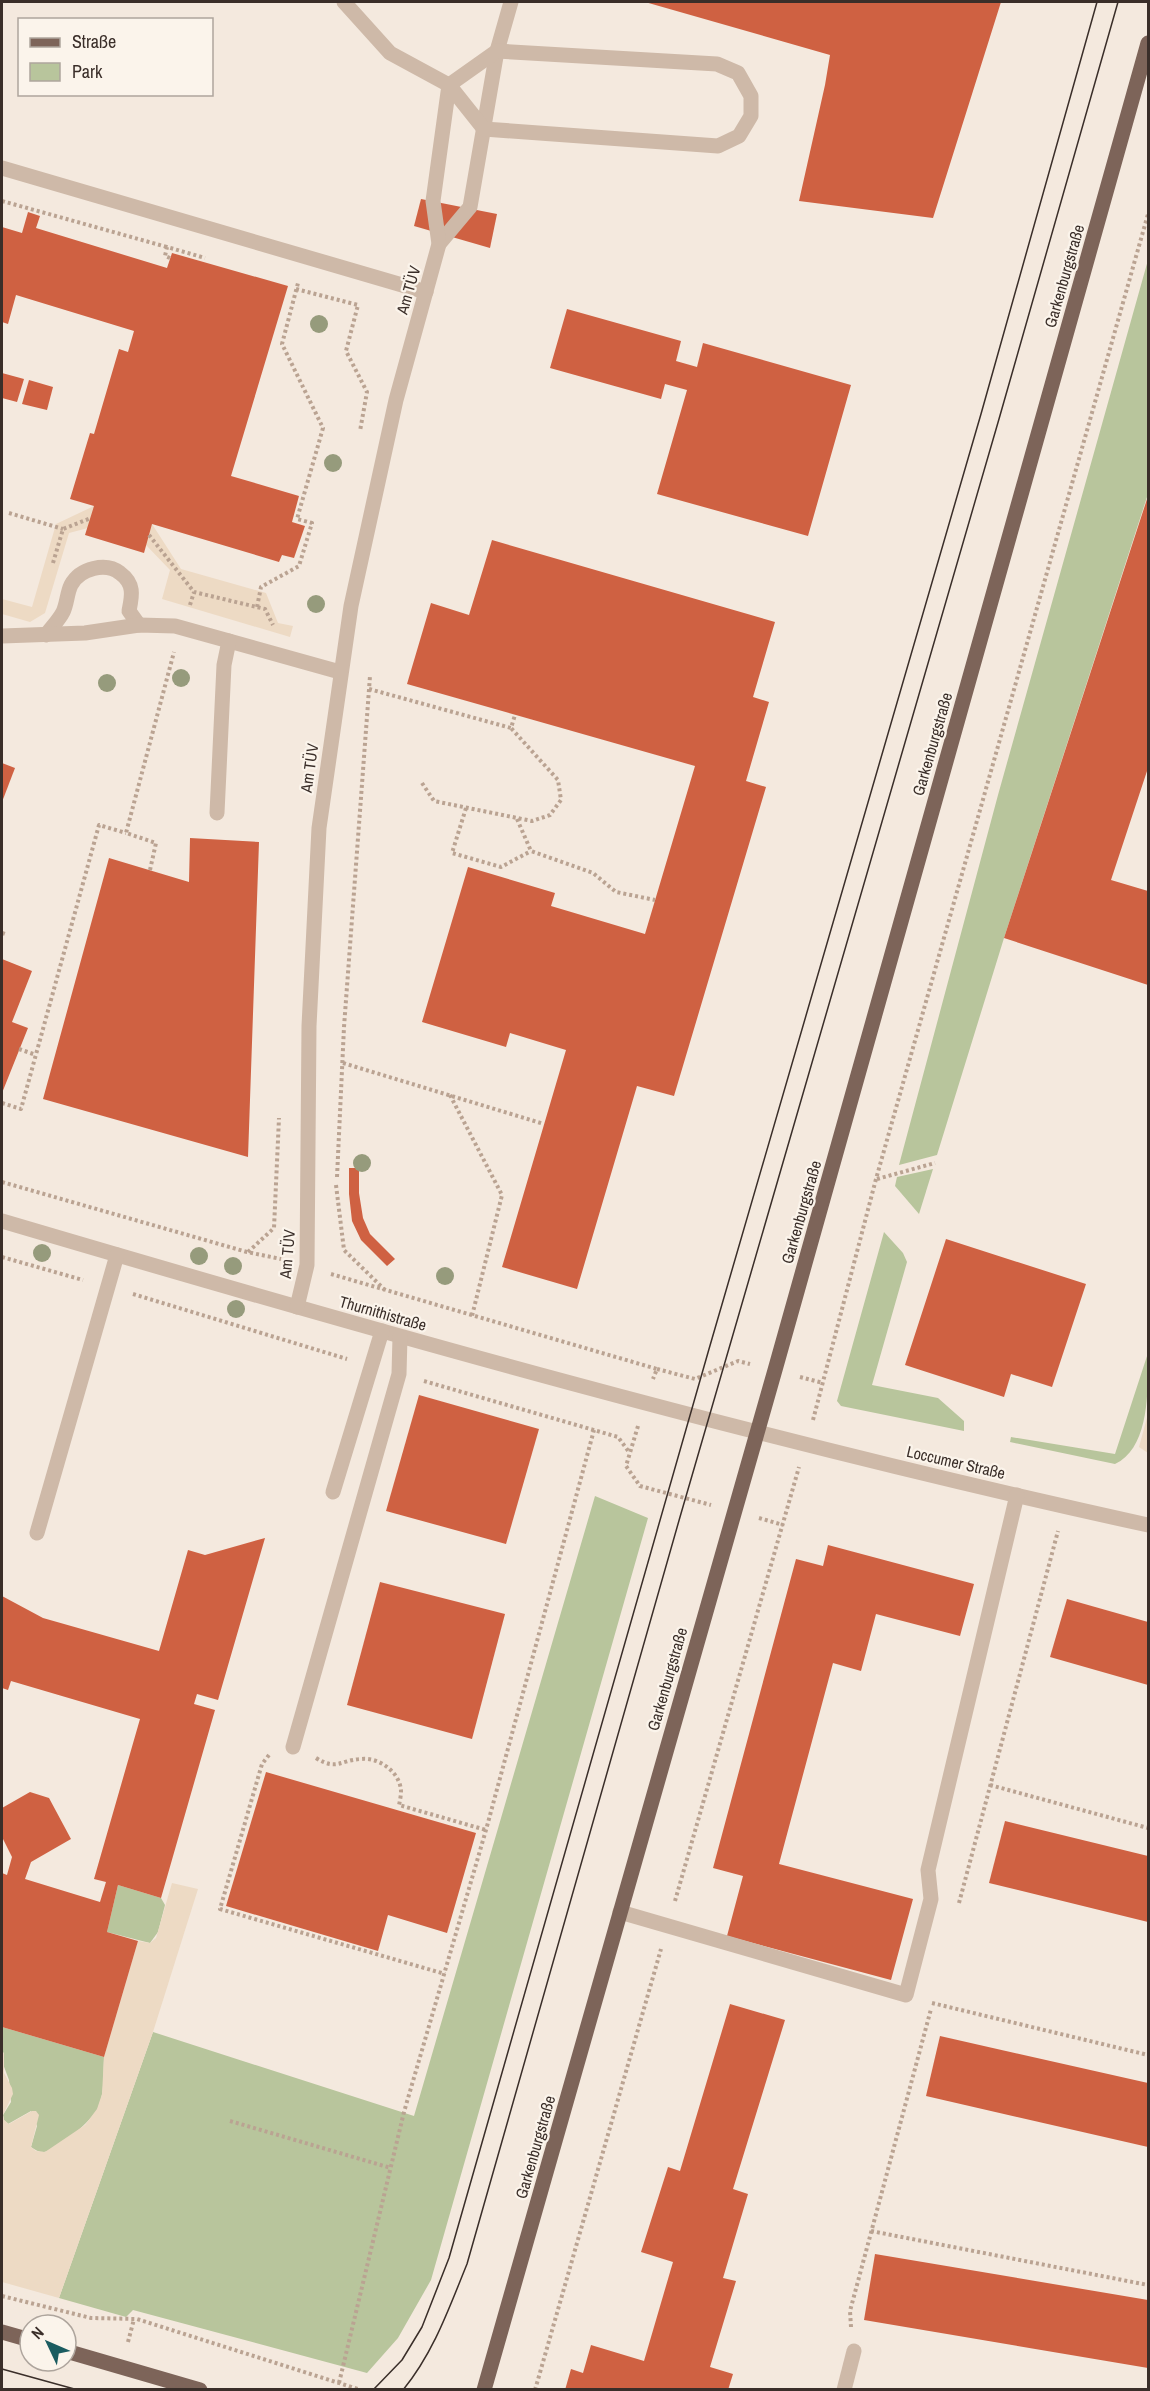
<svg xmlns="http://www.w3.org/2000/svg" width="1150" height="2391" font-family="'Archivo Narrow',sans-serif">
	<rect width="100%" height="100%" fill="#f4e9de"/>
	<g fill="#b8c59c">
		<polygon points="1148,260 1148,494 1004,938 937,1155 899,1165 998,795"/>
		<polygon points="933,1169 919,1214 895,1186 897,1177"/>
		<polygon points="884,1232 903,1253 907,1262 872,1385 938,1398 964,1421 964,1431 841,1406 837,1401"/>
		<path d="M1148,1353c0,36 2,95 -33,111l-105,-22 1,-5 104,17z"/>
		<polygon points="595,1496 648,1518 431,2280 398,2338 367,2373 133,2310 126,2317 59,2298 153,2032 414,2116"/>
		<polygon points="118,1885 161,1898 165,1905 158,1932 150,1943 107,1932"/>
		<path d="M2,2027l102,30c-1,17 1,36 -6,51 -7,14 -40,41 -54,44 -5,0 -9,-2 -13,-5l6,-21 -6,-15 -23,13 -4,-4 -1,-5 8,-13 -2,-22 -6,-16 1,-11 -2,-1z"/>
	</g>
	<g fill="#eddac4">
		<polygon points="94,506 152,524 181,569 266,593 278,623 293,626 290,637 162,599 170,570 146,545 88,528 69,533 45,613 30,622 2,614 2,599 32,607 56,524"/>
		<polygon points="1148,1414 1148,1453 1139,1447"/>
		<polygon points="172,1883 198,1889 153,2032 59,2298 2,2282 2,2052 4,2053 4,2073 12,2088 13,2094 3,2115 4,2120 9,2124 32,2111 36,2111 39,2115 31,2147 36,2151 45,2152 85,2125 97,2109 102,2094 104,2057 138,1941 150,1943 156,1938"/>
	</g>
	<g fill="#cf6142">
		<polygon points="645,2 1001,2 933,218 799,201 825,85 830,55"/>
		<polygon points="421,199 497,214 490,248 414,226"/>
		<polygon points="28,212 40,216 36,228 167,268 172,253 288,286 231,476 299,496 292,522 305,526 294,558 282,555 279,562 152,524 144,553 85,535 94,506 70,499 90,433 94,434 119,349 128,352 134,331 16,295 8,324 2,322 2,227 22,233"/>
		<polygon points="567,309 681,341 676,361 697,367 703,343 851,385 808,536 657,494 687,390 665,384 661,399 550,368"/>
		<polygon points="2,373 24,379 17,402 2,398"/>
		<polygon points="29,380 53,387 47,410 22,404"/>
		<polygon points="1148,496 1148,768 1111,880 1148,891 1148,985 1004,938"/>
		<polygon points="492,540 775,622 753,697 769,702 746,781 766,787 674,1096 637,1086 577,1289 502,1267 566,1050 510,1033 506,1047 422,1022 468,867 555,893 551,906 645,934 695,766 407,684 431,603 469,615"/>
		<polygon points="2,763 15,768 2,802"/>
		<polygon points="190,838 259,842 248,1157 43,1099 109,858 189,882"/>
		<polygon points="2,959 32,971 12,1022 28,1028 2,1093"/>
		<polygon points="349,1168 359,1168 359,1193 363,1218 370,1234 395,1259 387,1266 361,1240 352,1221 349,1194"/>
		<polygon points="946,1239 1086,1284 1052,1387 1011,1374 1004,1397 905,1365"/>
		<polygon points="419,1395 539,1429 506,1544 386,1511"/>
		<polygon points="265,1538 218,1700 197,1694 194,1704 215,1710 161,1898 118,1885 107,1932 138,1941 104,2057 2,2027 2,1873 7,1875 12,1857 2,1837 2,1808 30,1792 49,1798 71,1839 31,1862 25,1879 100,1902 106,1882 94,1879 140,1719 11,1681 8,1690 2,1688 2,1596 43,1618 159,1651 188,1550 205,1555"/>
		<polygon points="828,1545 974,1584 960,1636 876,1614 861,1671 833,1663 779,1864 913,1899 891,1980 727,1936 743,1876 713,1868 796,1559 823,1566"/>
		<polygon points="380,1582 505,1614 472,1739 347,1705"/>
		<polygon points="1067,1599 1148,1622 1148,1685 1050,1657"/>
		<polygon points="266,1772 476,1833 447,1933 388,1915 378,1951 226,1906"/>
		<polygon points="1005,1821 1148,1856 1148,1922 989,1883"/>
		<polygon points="730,2004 785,2020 733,2189 748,2194 723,2278 736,2281 710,2367 733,2374 728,2390 565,2390 571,2369 583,2373 591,2345 644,2361 673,2262 641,2252 668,2167 680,2171"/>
		<polygon points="940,2036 1148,2083 1148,2147 926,2096"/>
		<polygon points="875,2254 1148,2300 1148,2368 864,2320"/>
	</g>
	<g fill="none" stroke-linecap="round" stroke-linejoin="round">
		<g stroke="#baa392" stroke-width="4" stroke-dasharray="3 3" stroke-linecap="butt">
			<polyline points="2,201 167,247"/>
			<polyline points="170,258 165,256 167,247 205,258"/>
			<polyline points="296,289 358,305 346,351 367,392 360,431"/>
			<polyline points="9,513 63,529"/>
			<polyline points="149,535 194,592 265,609 273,625"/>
			<polyline points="53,563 63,529 91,518"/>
			<polyline points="190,605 194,592"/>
			<polyline points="257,607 261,587 299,566 312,523 297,519 323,428 282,344 298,283 296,283"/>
			<polyline points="369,689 511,728 515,715"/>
			<polyline points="422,783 434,801 532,821 550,815 561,800 558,780 511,728"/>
			<polyline points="466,808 452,853 501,867 531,851"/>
			<polyline points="517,819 531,851 593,873 616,892 655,900"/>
			<polyline points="150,870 156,843 126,833 174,652"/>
			<polyline points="2,933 5,934"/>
			<polyline points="19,1049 36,1055"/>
			<polyline points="343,1063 544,1124"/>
			<polyline points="450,1095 502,1195 472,1316"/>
			<polyline points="2,1103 21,1109 99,825 126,833"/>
			<polyline points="337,1177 344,1027 370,676"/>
			<polyline points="877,1179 935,1163"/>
			<polyline points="2,1182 247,1252 281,1259"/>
			<polyline points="336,1185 344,1250 386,1291"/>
			<polyline points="248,1252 274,1228 279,1118"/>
			<polyline points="2,1257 83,1280"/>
			<polyline points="331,1274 657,1369 653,1379"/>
			<polyline points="133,1294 347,1359"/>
			<polyline points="657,1369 695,1379 738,1361 750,1364"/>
			<polyline points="800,1377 823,1383"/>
			<polyline points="424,1381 618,1437 629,1452"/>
			<polyline points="813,1420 876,1179 1148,214"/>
			<polyline points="638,1426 626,1466 640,1486 711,1505"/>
			<polyline points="759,1518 783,1525"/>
			<polyline points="269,1755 262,1764 220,1909 445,1974"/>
			<path d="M316,1758c21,13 24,2 45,1 18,-2 39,13 40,32 0,4 -1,10 -2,14l87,25"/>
			<polyline points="990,1785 1148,1828"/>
			<polyline points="675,1901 799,1467"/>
			<polyline points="959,1903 1058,1531"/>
			<polyline points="932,2003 1148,2055"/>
			<polyline points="230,2121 391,2168"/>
			<polyline points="871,2231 1148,2285"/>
			<polyline points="2,2296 91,2318 137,2319 361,2390"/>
			<polyline points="851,2327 850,2311 931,2009"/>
			<polyline points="128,2342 134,2319"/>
			<polyline points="339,2383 404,2112 486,1830 594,1430"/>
			<polyline points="535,2390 661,1949"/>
		</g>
		<g stroke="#ceb9a8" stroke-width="15">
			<polyline points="2,168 426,292"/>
			<polyline points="439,244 470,207 497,51 511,2"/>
			<path d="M46,635c5,-7 13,-15 17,-23 4,-8 4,-19 8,-27 9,-17 35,-23 49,-12 15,11 12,23 9,38l10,14"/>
			<polyline points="2,636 85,633 139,625 175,626 340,672"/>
			<polyline points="217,813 224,665 229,641"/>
			<path d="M2,1221c379,112 760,220 1146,304"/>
			<polyline points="297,1307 307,1265 309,1026 319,828 351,606 396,400 439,244 433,201 449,85 497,51 717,64 738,73 751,96 751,116 739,136 718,146 484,129 449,85 390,53 344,2"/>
			<polyline points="333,1492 382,1331"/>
			<polyline points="37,1533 117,1255"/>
			<polyline points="293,1747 399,1374 400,1337"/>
			<polyline points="620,1912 906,1995 931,1899 928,1870 1017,1495"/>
			<polyline points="844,2390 854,2351"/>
		</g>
		<g stroke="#7d6459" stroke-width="15">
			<polyline points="2,2332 30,2340"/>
			<polyline points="66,2351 200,2390"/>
			<polyline points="484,2390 775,1370 1148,43"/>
		</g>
		<g stroke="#3a2e29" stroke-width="1.5">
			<polyline points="2,2369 78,2390"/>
			<polyline points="2,2389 4,2390"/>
			<polyline points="373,2390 402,2360 422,2327 449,2258 709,1349 981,414 1097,2"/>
			<path d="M403,2390c31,-38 46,-82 64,-126l213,-747 319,-1098 119,-417"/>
		</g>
	</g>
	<g fill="#969b7c">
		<circle cx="319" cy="324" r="9"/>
		<circle cx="333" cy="463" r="9"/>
		<circle cx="316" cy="604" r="9"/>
		<circle cx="181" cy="678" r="9"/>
		<circle cx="107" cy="683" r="9"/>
		<circle cx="362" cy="1163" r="9"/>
		<circle cx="42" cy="1253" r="9"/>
		<circle cx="199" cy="1256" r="9"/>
		<circle cx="233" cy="1266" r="9"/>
		<circle cx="445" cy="1276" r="9"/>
		<circle cx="236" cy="1309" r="9"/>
	</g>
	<g text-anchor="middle" stroke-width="4.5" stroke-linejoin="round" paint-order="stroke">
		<g font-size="16" fill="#3a2e29" stroke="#fbf4eb">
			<text transform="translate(1064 276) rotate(-74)" y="6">Garkenburgstraße</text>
			<text transform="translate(408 290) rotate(-74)" y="6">Am TÜV</text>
			<text transform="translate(932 744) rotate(-74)" y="6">Garkenburgstraße</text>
			<text transform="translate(309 768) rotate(-82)" y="6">Am TÜV</text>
			<text transform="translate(801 1212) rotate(-74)" y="6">Garkenburgstraße</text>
			<text transform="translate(287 1254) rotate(-85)" y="6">Am TÜV</text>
			<text transform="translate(383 1313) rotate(16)" y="6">Thurnithistraße</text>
			<text transform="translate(956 1462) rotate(13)" y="6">Loccumer Straße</text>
			<text transform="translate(667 1679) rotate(-74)" y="6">Garkenburgstraße</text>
			<text transform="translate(535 2147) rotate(-74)" y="6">Garkenburgstraße</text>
		</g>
	</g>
	<rect width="1150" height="2391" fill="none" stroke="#3a2e29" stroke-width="6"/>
	<rect x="18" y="18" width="195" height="78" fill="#fbf4eb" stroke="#aea59d" stroke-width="1.5"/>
	<rect x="30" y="38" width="30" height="9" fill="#7d6459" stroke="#aea59d" stroke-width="1.5"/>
	<text x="72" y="48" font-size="18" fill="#3a2e29">Straße</text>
	<rect x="30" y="63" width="30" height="18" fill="#b8c59c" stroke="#aea59d" stroke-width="1.5"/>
	<text x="72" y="78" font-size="18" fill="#3a2e29">Park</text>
	<g transform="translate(48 2343) rotate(314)"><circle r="28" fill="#fbf4eb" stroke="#aea59d" stroke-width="1.5"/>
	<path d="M0-4.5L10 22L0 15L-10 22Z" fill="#1b5c60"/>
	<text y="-9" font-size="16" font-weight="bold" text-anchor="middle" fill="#3a2e29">N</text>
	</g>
</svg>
